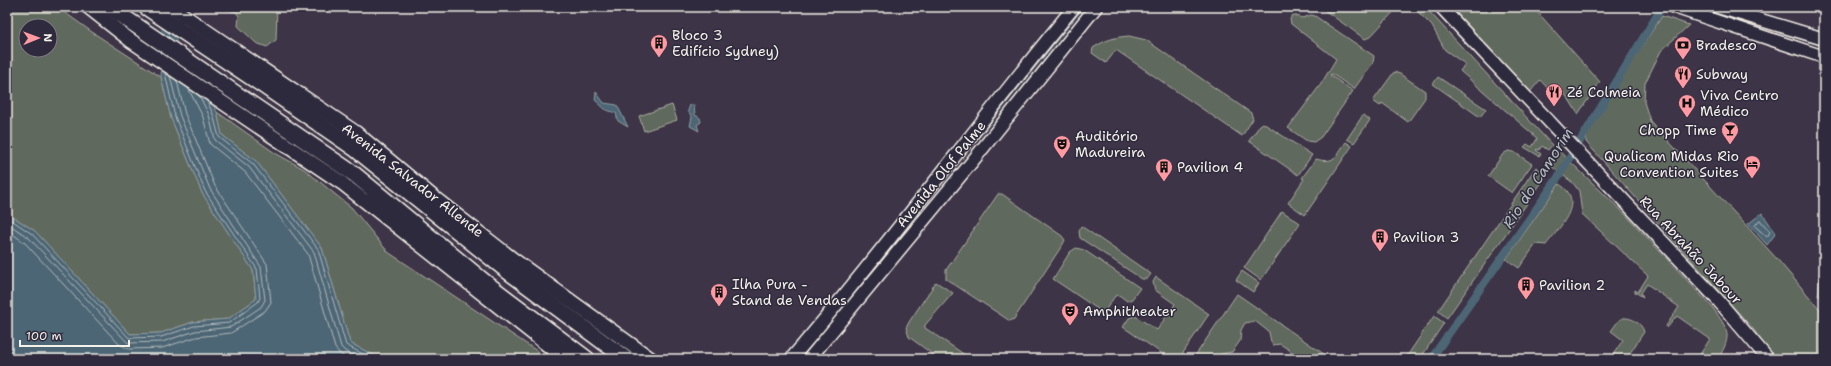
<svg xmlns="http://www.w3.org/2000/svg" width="1831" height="366" font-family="'Shantell Sans',sans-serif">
	<rect width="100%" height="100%" fill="#3d3447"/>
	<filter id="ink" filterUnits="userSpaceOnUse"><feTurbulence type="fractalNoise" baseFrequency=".025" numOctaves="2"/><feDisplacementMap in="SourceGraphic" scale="8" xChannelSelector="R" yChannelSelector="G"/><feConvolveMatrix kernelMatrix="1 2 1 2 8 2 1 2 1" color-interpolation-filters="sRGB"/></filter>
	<g filter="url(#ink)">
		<g fill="#60695d" stroke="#aaada2" fill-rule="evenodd">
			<path d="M7,7h50l35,25 69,45 10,41 31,75 51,77 3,29 -28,20 -35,3 -32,11 -31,1 -95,-103 -28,-18zM26,26h24v24h-24z"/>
			<polygon points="216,7 277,7 276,40 267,47 256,43 238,26 239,16 236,12"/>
			<polygon points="1320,7 1398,7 1370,37 1365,39"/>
			<polygon points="1413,7 1425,7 1552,145 1548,150 1542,146 1539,150 1537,149 1536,150 1541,154 1539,156 1524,147 1527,144 1532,147 1537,139 1536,137 1460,71 1465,64 1445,50 1432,26"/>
			<polygon points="1449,7 1533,7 1600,82 1578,114 1570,101 1562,91 1553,94 1540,80 1530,92"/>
			<polygon points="1293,15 1303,18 1311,15 1315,16 1374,56 1373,63 1354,89 1332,74 1330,75 1353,91 1321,137 1314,142 1307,141 1288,128 1321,84 1336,59 1291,24 1290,19"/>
			<polygon points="1662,16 1689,25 1661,51 1645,83 1644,102 1650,121 1777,259 1824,314 1824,347 1818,359 1774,359 1754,330 1586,142 1587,129"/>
			<path d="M1129,36l17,4 105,73 2,6 -11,17 -126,-86 -10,13 -14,-10 1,-5c12,-8 22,-11 36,-12z"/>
			<polygon points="1394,72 1400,74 1425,91 1425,98 1408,122 1382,103 1380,106 1373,101"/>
			<polygon points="1438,77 1486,109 1480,117 1433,84"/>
			<polygon points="672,105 677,120 644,131 639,116"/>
			<polygon points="217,112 275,153 304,169 352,208 388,252 549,359 381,359 350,343 322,248 256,161 222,135"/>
			<polygon points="1363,115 1370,120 1354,143 1347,139"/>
			<polygon points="1263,123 1312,155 1298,175 1249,141 1260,125"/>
			<path d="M1346,142l6,4 -47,69 -17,-12 16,-24 -2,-1 14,-19c19,5 19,-2 30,-17z"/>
			<path d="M1557,149l69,66 87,93c15,22 20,26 5,51h-21l13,-20 -33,-23 -10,12 -1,-2 13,-19 -32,-23 -6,9 2,4 -8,-5v-2l3,2 10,-16 -66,-62 -3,-23 -6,-8 -26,-20z"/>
			<polygon points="1508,151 1514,152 1532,164 1512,193 1488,176 1503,154"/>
			<polygon points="1536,167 1547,175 1447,318 1438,311"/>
			<path d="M1559,184c28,17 0,44 -13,61l-10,-1 -17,24 -13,-9z"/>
			<polygon points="998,194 1002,194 1062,236 1065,240 1063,244 1014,319 1010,321 946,279 946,270"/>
			<polygon points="1282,211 1300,223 1261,280 1244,268"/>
			<polygon points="1081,226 1151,274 1147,279 1142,279 1080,238 1079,231"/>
			<polygon points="1076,248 1084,250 1140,288 1132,299 1127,301 1119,295 1115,296 1104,312 1102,312 1053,279 1070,252"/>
			<polygon points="1821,265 1824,265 1824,297 1818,296"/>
			<polygon points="1242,271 1259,283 1253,292 1236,280"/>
			<polygon points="1156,277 1209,314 1179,359 1170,359 1123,327 1129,318 1135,316 1157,330 1175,304 1155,290 1153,282"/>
			<polygon points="936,282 953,293 925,325 925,328 971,359 939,359 909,337 906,328 909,322"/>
			<polygon points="1237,294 1331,359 1289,359 1291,355 1291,351 1280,344 1273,345 1271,342 1269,332 1255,321 1245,323 1241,330 1240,341 1232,352 1221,354 1218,359 1193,359"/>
			<polygon points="1434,316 1444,323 1420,359 1405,359"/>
			<path d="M1623,318c8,-1 19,5 21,14l-18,27h-16l13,-19 -12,-9 8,-11z"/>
		</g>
		<g fill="#4d6675" stroke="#909ea3">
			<polygon points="172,47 196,71 217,112 222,135 256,161 322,248 350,343 381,359 7,359 7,213 35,231 130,334 161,333 193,322 228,319 256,299 253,270 202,193 171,118 161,77 162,58"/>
			<polygon points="596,92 604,103 617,105 628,127 618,121 616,113 606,110 595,100"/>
			<polygon points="690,105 694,105 695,115 700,118 701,122 697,125 699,131 690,126 692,117 688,111"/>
			<polygon points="1762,213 1776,233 1767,245 1748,224"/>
		</g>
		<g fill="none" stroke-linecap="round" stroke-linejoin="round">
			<g stroke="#b1b9ba" stroke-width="1">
				<polyline points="188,88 203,117 210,144 245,172 308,254 335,348 340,354 348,359"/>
				<polyline points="199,95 209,115 215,140 249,167 314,252 341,347 345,351 361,359"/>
				<polyline points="207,101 213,114 219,137 253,164 318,249 346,345 372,359"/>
				<polyline points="7,217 32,234 129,338 161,337 194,326 229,323 258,302 260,298 257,269 205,191 175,117 165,73"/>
				<polygon points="1760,220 1770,232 1767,237 1755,226"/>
				<polyline points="7,223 29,238 128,343 162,342 195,331 231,327 261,307 265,300 261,267 210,189 180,116 170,76"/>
				<polyline points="7,230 25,243 119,344 129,349 162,348 196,337 231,333 265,311 271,302 267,264 215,186 185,114 177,81"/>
			</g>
			<g stroke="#909ea3" stroke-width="2">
				<polyline points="966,152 1083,7"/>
				<polyline points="839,313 914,218"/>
			</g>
			<polyline stroke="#4d6675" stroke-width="8" points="1431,359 1555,182 1662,7"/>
			<polyline stroke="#4d6675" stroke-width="13" points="162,7 172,47"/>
			<g stroke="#f4f1e8" stroke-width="15">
				<g id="secondary">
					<polyline points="1441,7 1716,298 1768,359"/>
					<polyline points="1674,7 1824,57"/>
					<polyline points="1718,7 1824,39"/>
					<path d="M791,359c98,-114 187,-236 283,-352"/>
					<polyline points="809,359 971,163 1096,7"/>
				</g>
			</g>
			<g stroke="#f4f1e8" stroke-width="16">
				<g id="primary">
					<polyline points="88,7 130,40 342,183 565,359"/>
					<polyline points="171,7 355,132 432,196 514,260 651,359"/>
				</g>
			</g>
			<g stroke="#f4f1e8" stroke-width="18">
				<g id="highway">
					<polyline points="109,7 354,174 486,283 587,359"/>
					<polyline points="146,7 261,84 354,148 506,270 626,359"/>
					<polyline points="372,200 381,207 388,218"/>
				</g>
			</g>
			<use href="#secondary" stroke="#2f2a3d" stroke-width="12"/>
			<use href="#primary" stroke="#2f2a3d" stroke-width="13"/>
			<use href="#highway" stroke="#2f2a3d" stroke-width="15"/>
		</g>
	</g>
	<defs>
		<g id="building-pin" transform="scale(0.9)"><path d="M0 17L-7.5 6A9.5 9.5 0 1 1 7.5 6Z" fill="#ff9aa2" stroke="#2f2a3d"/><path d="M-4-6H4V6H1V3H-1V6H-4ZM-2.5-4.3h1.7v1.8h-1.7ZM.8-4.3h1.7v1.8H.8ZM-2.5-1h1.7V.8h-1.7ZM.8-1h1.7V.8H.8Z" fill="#111"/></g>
		<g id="bank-pin" transform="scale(0.9)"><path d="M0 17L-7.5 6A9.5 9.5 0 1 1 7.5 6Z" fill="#ff9aa2" stroke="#2f2a3d"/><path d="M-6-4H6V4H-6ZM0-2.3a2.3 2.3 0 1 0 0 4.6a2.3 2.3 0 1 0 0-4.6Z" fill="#111"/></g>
		<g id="restaurant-pin" transform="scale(0.9)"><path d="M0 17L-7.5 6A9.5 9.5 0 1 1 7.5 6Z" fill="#ff9aa2" stroke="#2f2a3d"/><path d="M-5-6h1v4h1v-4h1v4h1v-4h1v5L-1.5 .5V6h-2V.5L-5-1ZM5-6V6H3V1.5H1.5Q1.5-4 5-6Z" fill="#111"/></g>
		<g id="hospital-pin" transform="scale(0.9)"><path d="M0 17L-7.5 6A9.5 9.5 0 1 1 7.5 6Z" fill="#ff9aa2" stroke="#2f2a3d"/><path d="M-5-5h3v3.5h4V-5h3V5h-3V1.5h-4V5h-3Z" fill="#111"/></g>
		<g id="bar-pin" transform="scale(0.9)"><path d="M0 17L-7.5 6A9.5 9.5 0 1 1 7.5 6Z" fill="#ff9aa2" stroke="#2f2a3d"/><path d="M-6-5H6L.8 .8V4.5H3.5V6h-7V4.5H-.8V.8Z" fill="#111"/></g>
		<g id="theatre-pin" transform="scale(0.9)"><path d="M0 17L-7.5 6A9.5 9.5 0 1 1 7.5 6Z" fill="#ff9aa2" stroke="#2f2a3d"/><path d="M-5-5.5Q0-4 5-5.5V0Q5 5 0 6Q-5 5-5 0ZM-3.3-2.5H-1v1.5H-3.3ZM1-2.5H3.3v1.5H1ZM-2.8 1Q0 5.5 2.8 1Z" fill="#111"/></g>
		<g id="hotel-pin" transform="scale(0.9)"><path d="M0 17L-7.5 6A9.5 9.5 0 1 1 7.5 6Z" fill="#ff9aa2" stroke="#2f2a3d"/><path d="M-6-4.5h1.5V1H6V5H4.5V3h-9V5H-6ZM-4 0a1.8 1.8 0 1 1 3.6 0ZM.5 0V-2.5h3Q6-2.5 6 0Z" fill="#111"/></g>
	</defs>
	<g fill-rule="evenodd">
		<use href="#building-pin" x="659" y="43"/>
		<use href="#bank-pin" x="1683" y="45"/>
		<use href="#restaurant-pin" x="1683" y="74"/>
		<use href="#restaurant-pin" x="1554" y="92"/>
		<use href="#hospital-pin" x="1687" y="103"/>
		<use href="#bar-pin" x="1730" y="130"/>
		<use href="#theatre-pin" x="1062" y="144"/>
		<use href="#hotel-pin" x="1752" y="164"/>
		<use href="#building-pin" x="1164" y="167"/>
		<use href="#building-pin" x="1380" y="237"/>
		<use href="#building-pin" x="1526" y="285"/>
		<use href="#building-pin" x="719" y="292"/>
		<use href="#theatre-pin" x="1070" y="311"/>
	</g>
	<g text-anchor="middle" stroke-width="3" stroke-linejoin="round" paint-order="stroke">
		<g font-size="14" fill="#f4f1e8" stroke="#2f2a3d" text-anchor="start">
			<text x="672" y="40">Bloco 3<tspan x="672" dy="16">Edifício Sydney)</tspan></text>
			<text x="1696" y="50">Bradesco</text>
			<text x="1696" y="79">Subway</text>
			<text x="1567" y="97">Zé Colmeia</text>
			<text x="1700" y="100">Viva Centro<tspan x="1700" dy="16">Médico</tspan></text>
			<text x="1717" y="135" text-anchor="end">Chopp Time</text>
			<text x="1075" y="141">Auditório<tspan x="1075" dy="16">Madureira</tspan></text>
			<text x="1739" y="161" text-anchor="end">Qualicom Midas Rio<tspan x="1739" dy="16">Convention Suites</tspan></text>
			<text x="1177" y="172">Pavilion 4</text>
			<text x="1393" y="242">Pavilion 3</text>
			<text x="732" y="289">Ilha Pura -<tspan x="732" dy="16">Stand de Vendas</tspan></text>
			<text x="1539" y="290">Pavilion 2</text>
			<text x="1083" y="316">Amphitheater</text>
		</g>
		<g font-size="14" fill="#f4f1e8" stroke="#2f2a3d">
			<text transform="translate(941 174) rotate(-51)" y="5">Avenida Olof Palme</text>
			<text transform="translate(413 180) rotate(38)" y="5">Avenida Salvador Allende</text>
			<text transform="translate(1691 250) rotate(47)" y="5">Rua Abrahão Jabour</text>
		</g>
		<g font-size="15" font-style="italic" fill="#b1b9ba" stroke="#2f2a3d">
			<text transform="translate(1538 178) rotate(-57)" y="5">Rio do Camorim</text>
		</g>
	</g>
	<rect width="1831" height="366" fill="none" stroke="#2f2a3d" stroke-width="24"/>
	<rect x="12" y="12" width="1807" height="342" fill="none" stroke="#f4f1e8" stroke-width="1.5" filter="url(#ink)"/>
	<g transform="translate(38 38) rotate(89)"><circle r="19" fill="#2f2a3d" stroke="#7e7a81"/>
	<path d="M0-3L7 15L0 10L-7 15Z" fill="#ff9aa2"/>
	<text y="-6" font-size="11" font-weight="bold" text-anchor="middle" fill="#f4f1e8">N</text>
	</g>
	<path d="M20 340v6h109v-6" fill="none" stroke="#f4f1e8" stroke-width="2"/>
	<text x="26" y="340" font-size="12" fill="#f4f1e8" stroke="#2f2a3d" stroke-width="3" paint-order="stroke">100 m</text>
</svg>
